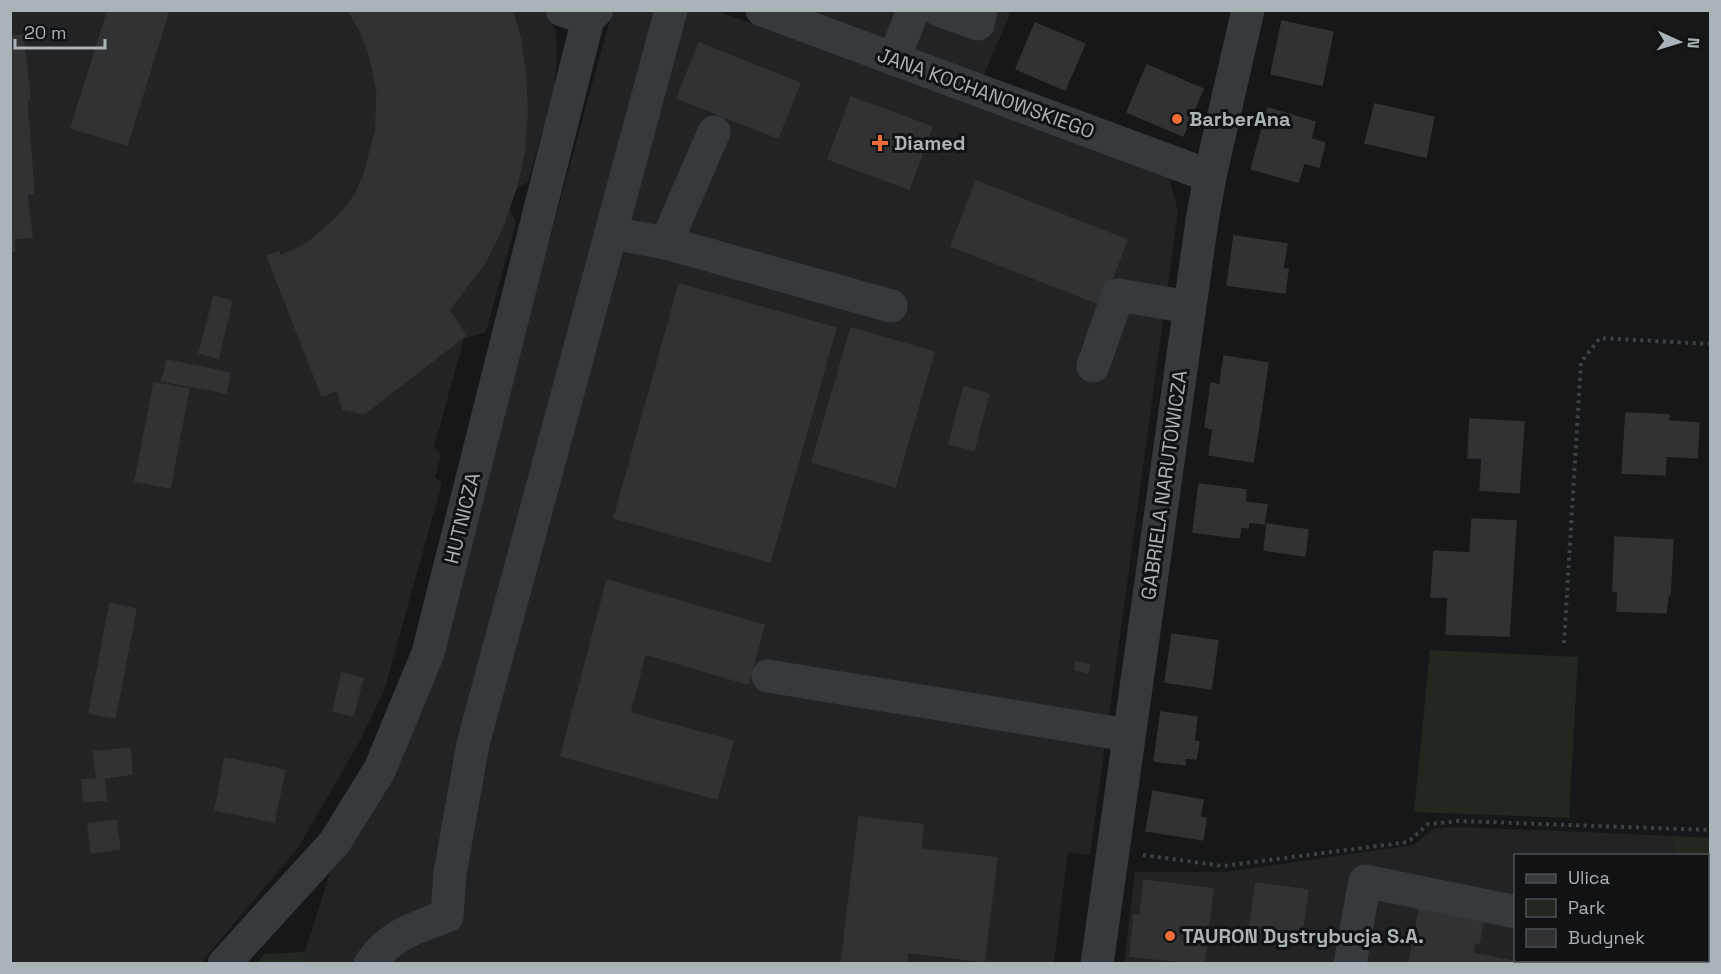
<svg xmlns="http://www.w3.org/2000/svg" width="1721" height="974" font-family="'Space Grotesk',sans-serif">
	<rect width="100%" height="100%" fill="#161718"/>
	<g fill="#222325">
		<polygon points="546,10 556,32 557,61 554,88 528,182 516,189 509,209 516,222 486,332 464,339 434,447 441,454 435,477 442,483 385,688 360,741 298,848 204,959 202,963 11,963 10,11"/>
		<polygon points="616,11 718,11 1169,178 1178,211 1090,855 1068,852 1054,963 306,964 305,952 331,869 421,706 611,16"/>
		<polygon points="809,11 1011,11 982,79"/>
		<polygon points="1465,827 1673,836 1674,855 1516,856 1516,960 1677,960 1677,963 1124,964 1135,872 1226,872 1414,845 1434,828"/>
	</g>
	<g fill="#222820">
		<polygon points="1430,650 1578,657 1569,818 1414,812"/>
		<polygon points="1673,836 1710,838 1710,963 1677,963 1677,961 1708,960 1708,856 1674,855"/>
		<polygon points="305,952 306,963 257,963 264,954"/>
	</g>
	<g fill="#313234" stroke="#303234" stroke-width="1.5">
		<polygon points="108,10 169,10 127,145 71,128"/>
		<polygon points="348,10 512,10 520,37 526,78 527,114 524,154 516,189 502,228 486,261 449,310 466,335 364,414 343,409 337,390 322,396 267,256 279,252 280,256 301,247 316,236 333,221 347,206 356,193 364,174 376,130 377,90 368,50 360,31"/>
		<polygon points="1282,21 1333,32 1322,85 1271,74"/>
		<polygon points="1035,23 1085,44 1065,90 1016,69"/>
		<polygon points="23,35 30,100 27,101 34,194 27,194 32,237 14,239 15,251 10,252 10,36"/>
		<polygon points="699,43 800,83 778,138 677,98"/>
		<polygon points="1147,65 1203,89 1183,136 1127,112"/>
		<polygon points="851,97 932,127 909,189 828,159"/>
		<polygon points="1375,104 1434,117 1426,157 1365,143"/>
		<polygon points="1268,108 1315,122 1311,139 1325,143 1319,167 1304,163 1298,182 1251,169"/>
		<polygon points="976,181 1127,240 1102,305 951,246"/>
		<polygon points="1234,236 1287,244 1283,269 1288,269 1285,293 1227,285"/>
		<polygon points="679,284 836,328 770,562 614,518"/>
		<polygon points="214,296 232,301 218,358 199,353"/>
		<polygon points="851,328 934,352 895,487 812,462"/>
		<polygon points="1224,356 1268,363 1261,412 1208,406 1211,383 1220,385"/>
		<polygon points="167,360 230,373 226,393 162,381"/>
		<polygon points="154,383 189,389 170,488 135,481"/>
		<polygon points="964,387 989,394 974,450 949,444"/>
		<polygon points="1208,406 1261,412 1253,462 1209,455 1213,429 1205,427"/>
		<polygon points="1626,413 1669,415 1668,421 1699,423 1697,458 1666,456 1665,475 1622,473"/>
		<polygon points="1470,419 1524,422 1519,493 1480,490 1482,458 1468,458"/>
		<polygon points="1199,484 1246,490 1245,502 1267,505 1264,524 1249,522 1248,528 1241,527 1239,538 1193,532"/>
		<polygon points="1472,519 1516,521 1509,636 1446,634 1448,597 1431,597 1434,551 1470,553"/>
		<polygon points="1267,524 1308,530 1305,556 1264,550"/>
		<polygon points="1615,537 1673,540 1670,595 1668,595 1666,613 1617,611 1618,591 1613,591"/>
		<polygon points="607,580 764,625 748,684 645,654 630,713 733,741 717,799 561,756"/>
		<polygon points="110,603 136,609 115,718 89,713"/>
		<polygon points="1172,634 1218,641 1211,689 1165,682"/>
		<polygon points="1076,662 1090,665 1088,673 1075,670"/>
		<polygon points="342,673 363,678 353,716 333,711"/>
		<polygon points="1161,712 1197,717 1194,741 1199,742 1196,759 1185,758 1185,765 1154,761"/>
		<polygon points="130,748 132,774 104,778 107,800 84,802 82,780 97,779 93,752"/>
		<polygon points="225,758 285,770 274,822 215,810"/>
		<polygon points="1153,791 1203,800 1200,817 1206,818 1203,840 1146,831"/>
		<polygon points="859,817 923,825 921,849 997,858 984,962 908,952 906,964 841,964"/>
		<polygon points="116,820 120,849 91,853 88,824"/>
		<polygon points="1144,880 1213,889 1204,964 1130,956 1134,915 1140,915"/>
		<polygon points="1256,883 1308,890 1301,938 1249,930"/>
		<polygon points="1420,904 1484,916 1479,943 1475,942 1473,953 1477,954 1475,964 1409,964 1413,942 1417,942 1419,932 1415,932"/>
		<polygon points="1477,954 1512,961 1512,964 1475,964"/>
	</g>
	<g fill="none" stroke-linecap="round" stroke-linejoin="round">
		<g stroke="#3d4244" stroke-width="4" stroke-dasharray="3 4.5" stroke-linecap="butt">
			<polyline points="1564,643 1581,362 1600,338 1710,344"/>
			<polyline points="1143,855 1223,866 1408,842 1428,824 1459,821 1710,830"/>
		</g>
		<g stroke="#373a3d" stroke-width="33">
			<polyline points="562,10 588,19"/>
			<polyline points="762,10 1210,176"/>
			<polyline points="939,10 978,24 981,10"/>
			<polyline points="894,59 913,10"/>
			<polyline points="611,233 666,243 891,306"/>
			<polyline points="666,243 714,132"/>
			<polyline points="1093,366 1118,295 1189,307"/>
			<polyline points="768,676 1128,735"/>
			<polyline points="1606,960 1612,964"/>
			<polyline points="224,964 335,842 380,769 428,653 588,19 597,10"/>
			<path d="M370,964c21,-30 45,-36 77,-48l3,-43 23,-129 198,-734"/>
			<polyline points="1097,964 1202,221 1210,176 1248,10"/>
			<polyline points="1350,964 1365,881 1516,912"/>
		</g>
	</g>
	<g fill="#ed6c39" stroke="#111213" stroke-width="2">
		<circle cx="1177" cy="119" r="6"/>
		<path d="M877 134h6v6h6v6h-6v6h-6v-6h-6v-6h6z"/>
		<circle cx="1170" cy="936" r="6"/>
	</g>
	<g text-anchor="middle" stroke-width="6" stroke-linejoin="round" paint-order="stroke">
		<g font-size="20" fill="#a9b3b8" stroke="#111213">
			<text transform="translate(986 93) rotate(20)" y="7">JANA KOCHANOWSKIEGO</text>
			<text transform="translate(1164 485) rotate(-82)" y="7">GABRIELA NARUTOWICZA</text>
			<text transform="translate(462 518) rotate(-76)" y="7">HUTNICZA</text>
		</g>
		<g font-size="20" font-weight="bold" fill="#a9b3b8" stroke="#111213" text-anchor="start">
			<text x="1189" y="126">BarberAna</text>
			<text x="894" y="150">Diamed</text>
			<text x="1182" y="943">TAURON Dystrybucja S.A.</text>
		</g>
	</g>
	<rect width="1721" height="974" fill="none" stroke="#a9b3b8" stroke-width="24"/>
	<rect x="1514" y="854" width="195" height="108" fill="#111213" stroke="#4e5255" stroke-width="1.5"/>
	<rect x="1526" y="874" width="30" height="9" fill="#373a3d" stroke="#4e5255" stroke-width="1.5"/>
	<text x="1568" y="884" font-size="18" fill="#a9b3b8">Ulica</text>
	<rect x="1526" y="899" width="30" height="18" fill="#222820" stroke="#4e5255" stroke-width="1.5"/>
	<text x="1568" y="914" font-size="18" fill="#a9b3b8">Park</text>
	<rect x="1526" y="929" width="30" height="18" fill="#313234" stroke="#4e5255" stroke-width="1.5"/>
	<text x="1568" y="944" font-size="18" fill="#a9b3b8">Budynek</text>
	<g transform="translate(1679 42) rotate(94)" stroke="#111213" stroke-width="4.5" paint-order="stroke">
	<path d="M0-4.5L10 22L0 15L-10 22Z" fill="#a9b3b8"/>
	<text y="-9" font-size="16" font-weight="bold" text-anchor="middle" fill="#a9b3b8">N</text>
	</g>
	<path d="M15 39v9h90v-9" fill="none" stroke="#a9b3b8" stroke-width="3"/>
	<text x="24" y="39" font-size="18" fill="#a9b3b8" stroke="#111213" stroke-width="4.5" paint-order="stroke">20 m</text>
</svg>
